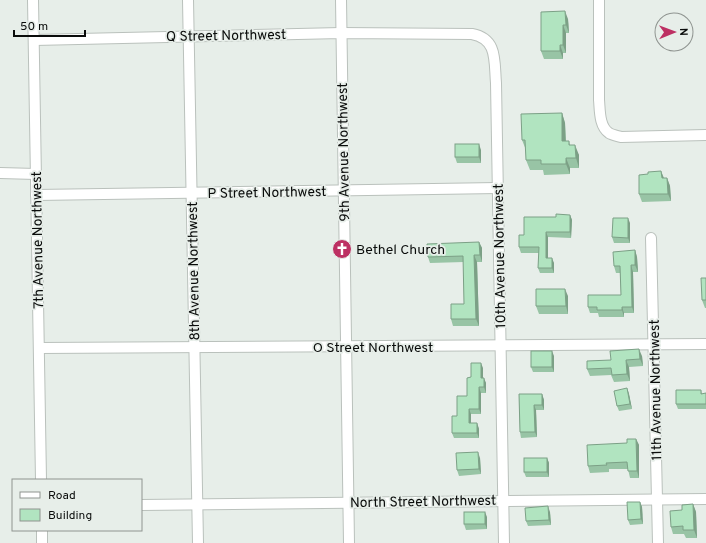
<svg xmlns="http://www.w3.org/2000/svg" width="706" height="543" font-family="Overpass,sans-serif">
	<rect width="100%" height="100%" fill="#e7eee9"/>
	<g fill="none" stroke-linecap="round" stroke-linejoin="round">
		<g stroke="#bac1bc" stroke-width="12">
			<g id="minor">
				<polyline points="33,0 41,480"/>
				<polyline points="188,0 198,543"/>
				<polyline points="341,0 349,543"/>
				<path d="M599,0v100c1,10 0,26 10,33 3,2 9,3 12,4l85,-2"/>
				<path d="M34,40l307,-7 131,1c26,5 22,27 24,49l8,460"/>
				<polyline points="0,173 36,174"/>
				<polyline points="36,195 498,188"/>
				<polyline points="651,238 658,543"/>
				<polyline points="39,348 706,344"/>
				<polyline points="141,505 706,499"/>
				<polyline points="42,530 42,543"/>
			</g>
		</g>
		<use href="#minor" stroke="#fff" stroke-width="10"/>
	</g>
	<g fill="#98c4a5">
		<polygon points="541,12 568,19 569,33 566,33 566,53 563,53 563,59 544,59 541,51"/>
		<polygon points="662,26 662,44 679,44 679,46 663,46 661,41"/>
		<polygon points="562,113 565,123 566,141 569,141 570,145 579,155 579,168 570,168 570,174 544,175 543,170 530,170 526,160 526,150 522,140"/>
		<polygon points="481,150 481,163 457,163 455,157"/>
		<polygon points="661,171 664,178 667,178 670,186 671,201 642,202 639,194 648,174"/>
		<polygon points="570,215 572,220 571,238 548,237 548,258 554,263 554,273 540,273 538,268 539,253 521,253 519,247 524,235 556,217"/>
		<polygon points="630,223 630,243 614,243 612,237"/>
		<polygon points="479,242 482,248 482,262 477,262 479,326 453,326 451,319 464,304 464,262 430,263 428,257"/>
		<polygon points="635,250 637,257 638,272 633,272 634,313 624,313 624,317 599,317 598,313 590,313 588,307 621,295 620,273 616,273 614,266"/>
		<polygon points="706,278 706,308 705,308 702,300"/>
		<polygon points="568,296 568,314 539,314 536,306"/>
		<polygon points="554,356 554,372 533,372 531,367"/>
		<polygon points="642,356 643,366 629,367 630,381 614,382 611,375 590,376 587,369 611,360"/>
		<polygon points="483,368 483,378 486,383 486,393 481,393 481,414 471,414 471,423 477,423 479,429 479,438 454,438 452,433 457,416 467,396 471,377"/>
		<polygon points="627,388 629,394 632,409 619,411 617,406"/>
		<polygon points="701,390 702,394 706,393 706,409 678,409 676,404"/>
		<polygon points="519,394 542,394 544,400 544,410 536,410 537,437 521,438 520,432"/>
		<polygon points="636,439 639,445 639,478 630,478 628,469 609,469 609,472 590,473 588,466"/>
		<polygon points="480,458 481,474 459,476 457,470"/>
		<polygon points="547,458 549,463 549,477 526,477 524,472"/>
		<polygon points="640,502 642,507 643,524 630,525 628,520"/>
		<polygon points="693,504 696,512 697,538 686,538 684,534 673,534 671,527 682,510"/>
		<polygon points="550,512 551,525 528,526 526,521"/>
		<polygon points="487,517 487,529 466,530 464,524"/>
	</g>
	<g fill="#7ca086">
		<polygon points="565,11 568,19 569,33 566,25"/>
		<polygon points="563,25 566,33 566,53 563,45"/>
		<polygon points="560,45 563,53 563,59 560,51"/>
		<polygon points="562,113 565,123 566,151 562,141"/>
		<polygon points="479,144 481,150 481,163 479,157"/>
		<polygon points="575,145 579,155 579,168 576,158"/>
		<polygon points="566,158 570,168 570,174 566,164"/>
		<polygon points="661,171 664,179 662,178"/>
		<polygon points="667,178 670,186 671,201 668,194"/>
		<polygon points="570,215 572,220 571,238 570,232"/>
		<polygon points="628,218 630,223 630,243 628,238"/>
		<polygon points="546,232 548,237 548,263 546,258"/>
		<polygon points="479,242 482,248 482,262 480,255"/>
		<polygon points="635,250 637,257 638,272 635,265"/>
		<polygon points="474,255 477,262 479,326 476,319"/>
		<polygon points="552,258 554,263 554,273 552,268"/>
		<polygon points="631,265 633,272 634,313 632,307"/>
		<polygon points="565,289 568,296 568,314 566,306"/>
		<polygon points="622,307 624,313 624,317 622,310"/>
		<polygon points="639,349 642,356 643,366 640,359"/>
		<polygon points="552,351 554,356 554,372 552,367"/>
		<polygon points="626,360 629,367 630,381 627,374"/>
		<polygon points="481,363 483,368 483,383 481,378"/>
		<polygon points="484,378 486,383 486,393 484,387"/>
		<polygon points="479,387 481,393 481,414 479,409"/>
		<polygon points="627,388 629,394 632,409 630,404"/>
		<polygon points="542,394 544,400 544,410 542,405"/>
		<polygon points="534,405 536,410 537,437 535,432"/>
		<polygon points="469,409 471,414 471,429 469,423"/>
		<polygon points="477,423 479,429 479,438 477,433"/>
		<polygon points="636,439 639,445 639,478 637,471"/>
		<polygon points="478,452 480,458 481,474 479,469"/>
		<polygon points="547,458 549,463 549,477 547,472"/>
		<polygon points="640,502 642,507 643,524 641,519"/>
		<polygon points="693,504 696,512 697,538 694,530"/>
		<polygon points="548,506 550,512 551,525 549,520"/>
		<polygon points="485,512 487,517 487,529 485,524"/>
	</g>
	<g fill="#b1e4c0" stroke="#7ca086">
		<polygon points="565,11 566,25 563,25 563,45 560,45 560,51 541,51 541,12"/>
		<rect x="661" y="26" width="1" height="15"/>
		<polygon points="562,113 562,141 569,141 569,145 575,145 576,158 566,158 566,164 541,164 541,160 526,160 525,140 522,140 521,114"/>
		<rect x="455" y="144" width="24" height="13"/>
		<polygon points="661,171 662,178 667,178 668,194 639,194 639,175 648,174 648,172"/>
		<polygon points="556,214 570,215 570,232 546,232 546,258 552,258 552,268 538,268 539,247 519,247 519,235 524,235 524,217 556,217"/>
		<polygon points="613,218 628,218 628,238 612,237"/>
		<polygon points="479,242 480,255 474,255 476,319 451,319 451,304 464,304 463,256 428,257 427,244"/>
		<polygon points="635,250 635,265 631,265 632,307 622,307 622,310 597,310 597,307 588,307 588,295 621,295 620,266 614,266 613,252"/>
		<polygon points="701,278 706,278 706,300 702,300"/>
		<polygon points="536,289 565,289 566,306 536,306"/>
		<polygon points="639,349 640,359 626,360 627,374 612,375 611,368 587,369 587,361 611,360 610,351"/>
		<rect x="531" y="351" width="21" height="16"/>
		<polygon points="471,363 481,363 481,378 484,378 484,387 479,387 479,409 469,409 469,423 477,423 477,433 452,433 452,416 457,416 457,396 467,396 467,378 471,377"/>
		<polygon points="627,388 630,404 617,406 614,391"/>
		<polygon points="676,390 701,390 701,394 706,393 706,404 676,404"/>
		<polygon points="519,394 542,394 542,405 534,405 535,432 520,432"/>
		<polygon points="627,439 636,439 637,471 628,471 627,462 606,463 607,465 588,466 587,445 627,443"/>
		<polygon points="478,452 479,469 457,470 456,453"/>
		<rect x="524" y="458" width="23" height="14"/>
		<polygon points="627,502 640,502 641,519 628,520"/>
		<polygon points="693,504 694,530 683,530 683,526 671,527 670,511 682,510 682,505"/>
		<polygon points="548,506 549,520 526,521 525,508"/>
		<rect x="464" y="512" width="21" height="12"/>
	</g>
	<defs>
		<g id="church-disc" transform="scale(1)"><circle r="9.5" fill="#bd3063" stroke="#e7eee9"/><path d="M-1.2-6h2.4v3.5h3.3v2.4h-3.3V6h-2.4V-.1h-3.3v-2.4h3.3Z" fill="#fff"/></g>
	</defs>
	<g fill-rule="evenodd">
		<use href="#church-disc" x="342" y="249"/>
	</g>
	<g text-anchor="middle" stroke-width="3.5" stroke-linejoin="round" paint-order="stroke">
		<g font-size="14" fill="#0a0c0b" stroke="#e7eee9">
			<text transform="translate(226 35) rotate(-1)" y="5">Q Street Northwest</text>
			<text transform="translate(343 152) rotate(-91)" y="5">9th Avenue Northwest</text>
			<text transform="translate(267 192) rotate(-1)" y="5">P Street Northwest</text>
			<text transform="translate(37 240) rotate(-91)" y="5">7th Avenue Northwest</text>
			<text transform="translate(499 256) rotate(-91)" y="5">10th Avenue Northwest</text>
			<text transform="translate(193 271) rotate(-91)" y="5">8th Avenue Northwest</text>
			<text x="373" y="352">O Street Northwest</text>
			<text transform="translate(655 390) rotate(-91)" y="5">11th Avenue Northwest</text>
			<text transform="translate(423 501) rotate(-1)" y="5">North Street Northwest</text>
		</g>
		<g font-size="14" fill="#0a0c0b" stroke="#e7eee9" text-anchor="start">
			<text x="356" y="254">Bethel Church</text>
		</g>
	</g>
	<rect x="12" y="479" width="130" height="52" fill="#e7eee9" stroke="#8f9490"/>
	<rect x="20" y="492" width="20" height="6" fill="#ffffff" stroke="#8f9490"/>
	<text x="48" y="499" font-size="12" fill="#0a0c0b">Road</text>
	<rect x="20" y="509" width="20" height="12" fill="#b1e4c0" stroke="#8f9490"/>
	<text x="48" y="519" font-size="12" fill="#0a0c0b">Building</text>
	<g transform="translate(674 32) rotate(89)"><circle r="19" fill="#e7eee9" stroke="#8f9490"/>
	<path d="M0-3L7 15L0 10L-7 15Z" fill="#bd3063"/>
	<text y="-6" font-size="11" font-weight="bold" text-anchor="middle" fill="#0a0c0b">N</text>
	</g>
	<path d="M14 30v6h71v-6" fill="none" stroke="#0a0c0b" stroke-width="2"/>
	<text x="20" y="30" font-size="12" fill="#0a0c0b" stroke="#e7eee9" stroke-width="3" paint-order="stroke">50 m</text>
</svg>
